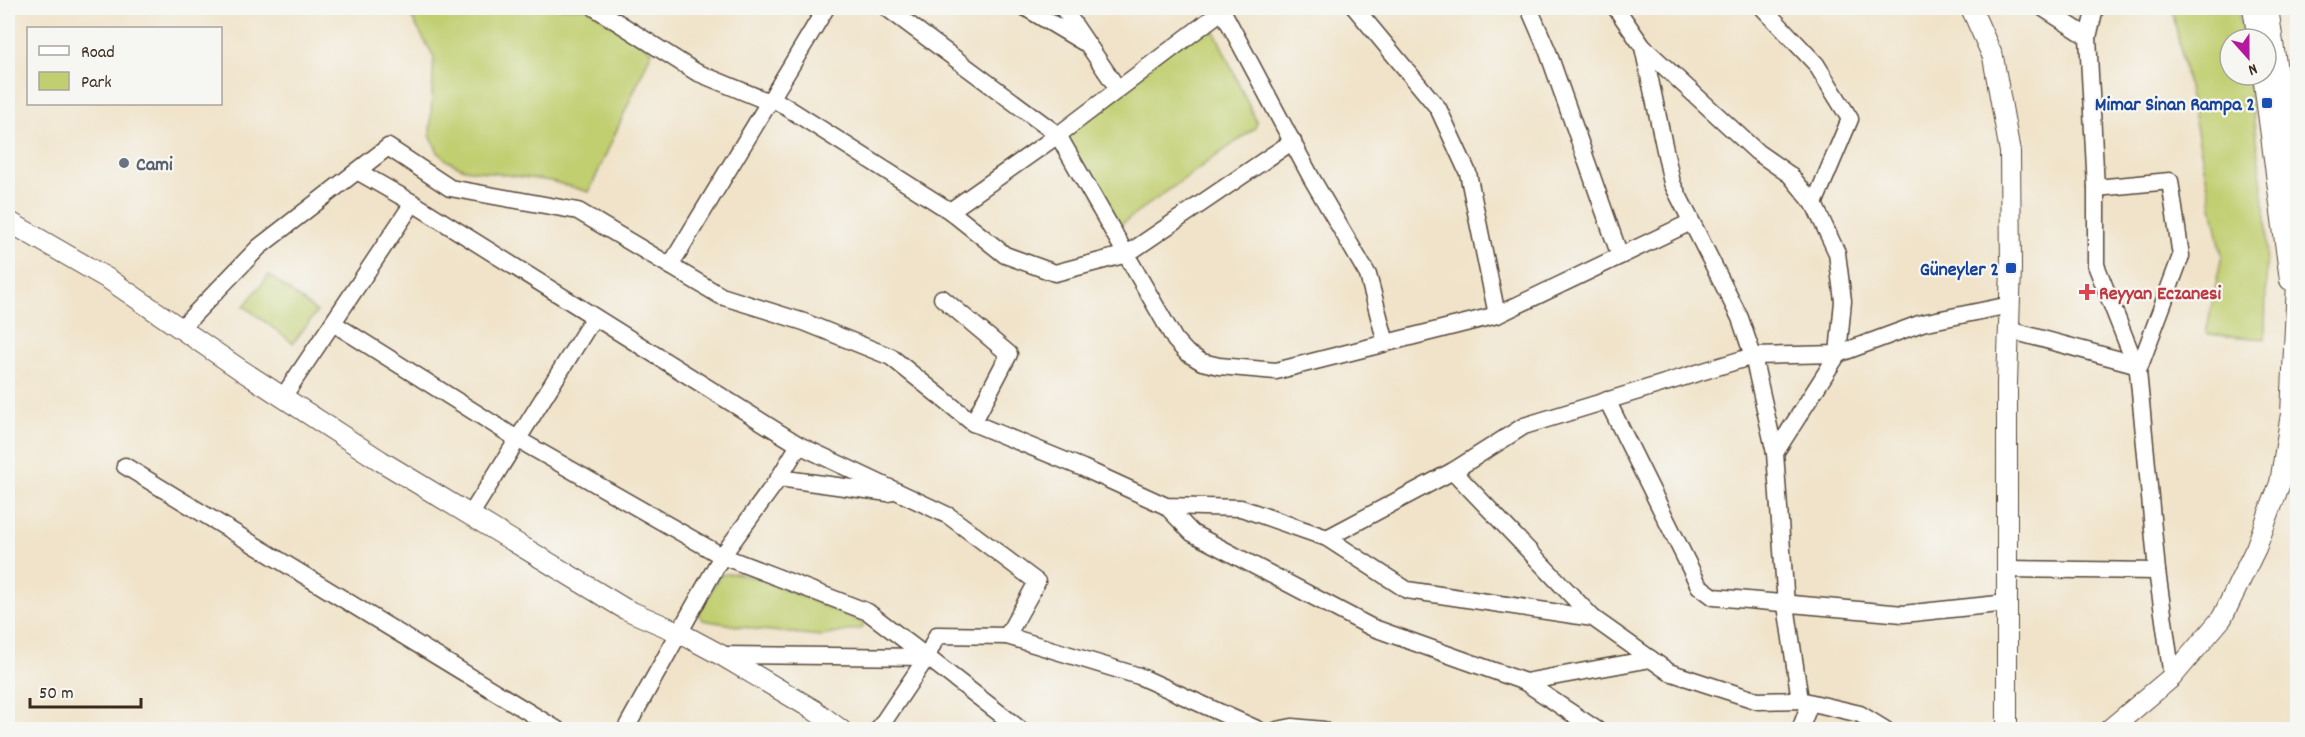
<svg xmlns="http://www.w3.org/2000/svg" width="2305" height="737" font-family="Dekko,sans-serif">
	<rect width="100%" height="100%" fill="#f6f6f2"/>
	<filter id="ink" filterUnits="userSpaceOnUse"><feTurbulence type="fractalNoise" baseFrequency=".0167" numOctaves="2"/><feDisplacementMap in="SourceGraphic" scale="12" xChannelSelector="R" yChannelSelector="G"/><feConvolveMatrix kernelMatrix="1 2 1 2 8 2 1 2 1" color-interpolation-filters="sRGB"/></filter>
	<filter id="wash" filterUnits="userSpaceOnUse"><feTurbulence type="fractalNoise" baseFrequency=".008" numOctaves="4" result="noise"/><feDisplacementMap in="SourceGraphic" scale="24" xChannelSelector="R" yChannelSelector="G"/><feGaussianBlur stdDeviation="1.35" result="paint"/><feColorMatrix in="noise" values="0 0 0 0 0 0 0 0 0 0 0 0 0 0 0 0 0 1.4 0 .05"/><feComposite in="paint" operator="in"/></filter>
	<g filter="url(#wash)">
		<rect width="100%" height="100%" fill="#f0e3c9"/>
		<g fill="#c1cf71" stroke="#7e7c48" stroke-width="1.5">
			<polygon points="406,8 587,8 652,51 589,192 551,181 464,169 448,161 438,152 430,135 434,57"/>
			<polygon points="2172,8 2238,8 2243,39 2230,39 2230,75 2248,75 2267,226 2265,339 2206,334 2222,255"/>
			<polygon points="1195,29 1215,32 1257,123 1255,128 1113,230 1062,134"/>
			<polygon points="269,275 317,312 293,343 244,306"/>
			<polygon points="735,573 761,579 862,622 863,628 822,636 761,630 703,620 698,614 720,575"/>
		</g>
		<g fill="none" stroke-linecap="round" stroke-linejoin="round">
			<polyline stroke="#6eb5e5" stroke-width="4.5" points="8,717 14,730"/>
		</g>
	</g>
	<g filter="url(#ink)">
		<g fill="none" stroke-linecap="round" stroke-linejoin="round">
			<g stroke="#564638" stroke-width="19">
				<g id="minor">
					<polyline points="595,8 696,72 769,102"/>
					<polyline points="887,8 1058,135 1175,340 1187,353 1202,362 1219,366 1276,371 1497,315 1691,222"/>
					<polyline points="1026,8 1083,42"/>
					<polyline points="1063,8 1118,89"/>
					<polyline points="1221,8 1312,179 1368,275 1386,343"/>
					<polyline points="1355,8 1438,108 1468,173 1497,315"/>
					<polyline points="1529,8 1548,52 1620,256"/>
					<polyline points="1616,8 1643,47 1672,183 1740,318 1753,356 1775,453 1786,605 1800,700"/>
					<polyline points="1763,8 1816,64 1850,119 1814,204"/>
					<polyline points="2043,8 2088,37 2096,188 2096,265 2138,371"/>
					<polyline points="2088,37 2095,8"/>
					<polyline points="1643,47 1757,152 1790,175 1814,204 1837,253 1843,301 1838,354 1775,453"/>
					<polyline points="772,98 950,211 1005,255 1055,273 1127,254 1293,141"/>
					<polyline points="357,171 413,203 799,445 949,516 1037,582 1007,636"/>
					<polyline points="2096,188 2170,181 2181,256 2138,371 2157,571 2172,677"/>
					<polyline points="950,211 1058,135 1223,10"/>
					<polyline points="670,266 826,8"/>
					<polyline points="942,298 1009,354 973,423"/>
					<polyline points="333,323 519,440 722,556 868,612 927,657"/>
					<polyline points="181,328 259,247 388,147 450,188 578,211 721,296 804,322 891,357 973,423 1083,468 1166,506 1241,508 1327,538 1407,590 1593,618"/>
					<polyline points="2009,330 2135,364"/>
					<polyline points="283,397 413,203"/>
					<polyline points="1607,400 1699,586 1714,597 1903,614 2008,603"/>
					<polyline points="125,466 558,730"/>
					<polyline points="1453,471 1593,618 1669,672 1758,701 1800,700 1860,714 1886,730"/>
					<polyline points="779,478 888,493"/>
					<polyline points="1166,506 1192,533 1371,627 1525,682 1651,659"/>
					<polyline points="471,514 594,317"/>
					<polyline points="1327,538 1453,471 1524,426 1753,356 1838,354 1922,323 2010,305"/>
					<polyline points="2008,569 2157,571"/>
					<polyline points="721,655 927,657 1021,730"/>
					<polyline points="1525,682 1597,730"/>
					<polyline points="625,730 722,556 779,478 799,445"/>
					<polyline points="878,730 927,657 937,635 1007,636 1139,676 1259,730"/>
					<polyline points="1277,730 1292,727 1324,730"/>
					<polyline points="1800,730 1810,703"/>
				</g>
			</g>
			<g stroke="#564638" stroke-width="22">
				<g id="tertiary">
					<polyline points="1971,8 1993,57 2010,152 2011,268 2007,383 2007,730"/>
					<polyline points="2253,8 2258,39"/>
					<polyline points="2268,8 2288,147 2298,233"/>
					<polyline points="2263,75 2290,280"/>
					<polyline points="8,221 110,280 241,370 381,461 625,609 678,632 721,655 814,710 841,730"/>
					<polyline points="2109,730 2172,677 2222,618 2256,548 2280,483 2291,414 2298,261"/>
				</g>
			</g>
			<use href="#minor" stroke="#fff" stroke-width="16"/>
			<use href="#tertiary" stroke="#fff" stroke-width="20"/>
		</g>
	</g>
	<g fill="#1a4fb4" stroke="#f6f6f2" stroke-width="2">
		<rect x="2261" y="97" width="12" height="12" rx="3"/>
		<rect x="2005" y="262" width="12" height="12" rx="3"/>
	</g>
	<circle fill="#6b7280" stroke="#f6f6f2" stroke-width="2" cx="124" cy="163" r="6"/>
	<path fill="#e0444e" stroke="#f6f6f2" stroke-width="2" d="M2084 283h6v6h6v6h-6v6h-6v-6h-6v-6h6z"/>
	<g text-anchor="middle" stroke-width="4.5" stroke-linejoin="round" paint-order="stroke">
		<g font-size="20" font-weight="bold" fill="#164399" stroke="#f6f6f2" text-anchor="end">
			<text x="2255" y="110">Mimar Sinan Rampa 2</text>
			<text x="1999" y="275">Güneyler 2</text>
		</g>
		<g font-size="20" font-weight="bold" fill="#5b616d" stroke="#f6f6f2" text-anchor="start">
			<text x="136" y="170">Cami</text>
		</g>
		<g font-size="20" font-weight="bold" fill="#be3a42" stroke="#f6f6f2" text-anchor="start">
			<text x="2099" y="299">Reyyan Eczanesi</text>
		</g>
	</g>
	<rect width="2305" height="737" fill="none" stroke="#f6f6f2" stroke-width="30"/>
	<rect x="27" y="27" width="195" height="78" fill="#f6f6f2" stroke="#aba49d" stroke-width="1.5"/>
	<rect x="39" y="46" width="30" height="9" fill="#ffffff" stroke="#aba49d" stroke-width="1.5"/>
	<text x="81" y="57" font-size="18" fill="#3b2a1e">Road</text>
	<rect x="39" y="72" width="30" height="18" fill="#c1cf71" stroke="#aba49d" stroke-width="1.5"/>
	<text x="81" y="87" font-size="18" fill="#3b2a1e">Park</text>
	<g transform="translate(2248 57) rotate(159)"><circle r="28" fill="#f6f6f2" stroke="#aba49d" stroke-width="1.5"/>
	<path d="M0-4.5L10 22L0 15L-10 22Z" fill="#b5179e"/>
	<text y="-9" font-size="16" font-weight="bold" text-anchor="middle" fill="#3b2a1e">N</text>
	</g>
	<path d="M30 698v9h111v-9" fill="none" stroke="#3b2a1e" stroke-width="3"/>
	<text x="39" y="698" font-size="18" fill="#3b2a1e" stroke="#f6f6f2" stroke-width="4.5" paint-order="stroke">50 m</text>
</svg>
